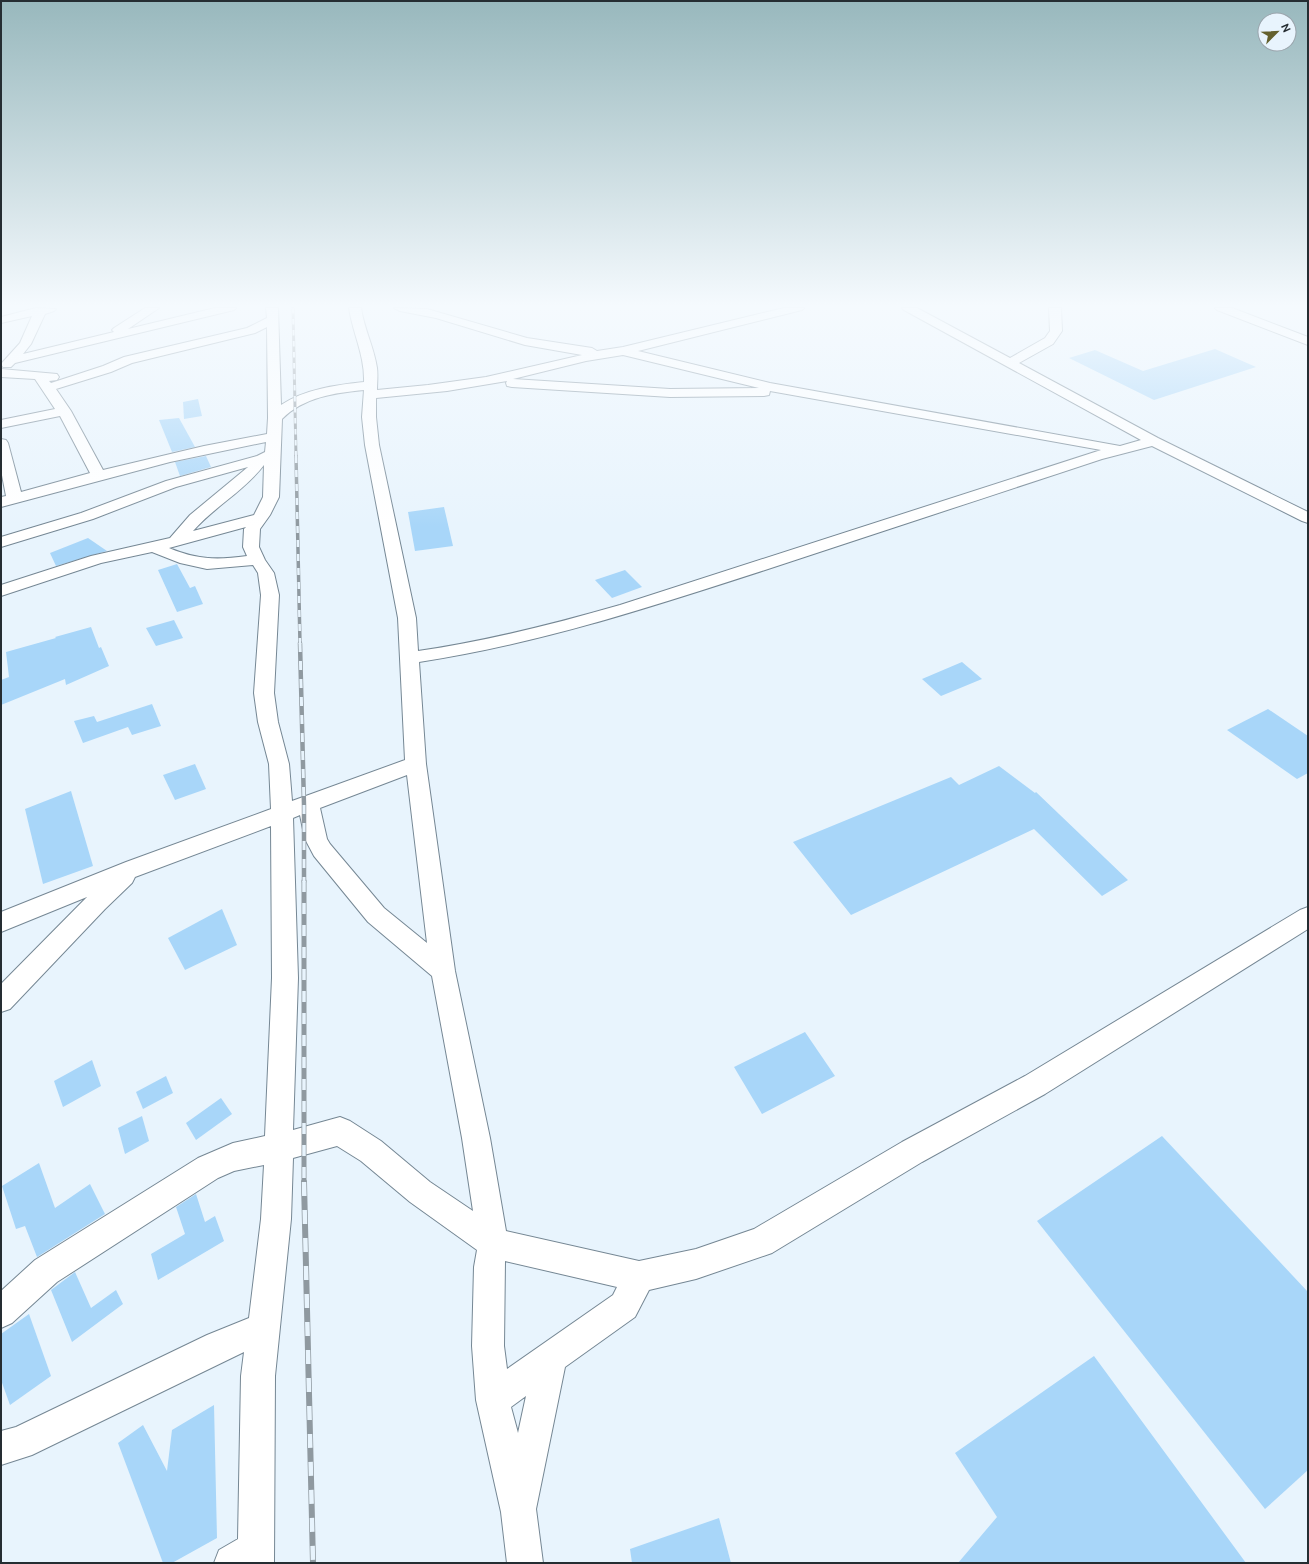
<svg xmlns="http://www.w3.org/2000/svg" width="1309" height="1564" font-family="Ubuntu,sans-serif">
	<rect width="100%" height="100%" fill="#e8f4fd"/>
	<g fill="#a8d6f9">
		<polygon points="1215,349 1256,367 1154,400 1069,358 1095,350 1143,371"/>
		<polygon points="198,399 202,416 184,419 183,402"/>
		<polygon points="179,418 195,447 172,452 159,420"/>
		<polygon points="206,456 211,467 180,476 175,462"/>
		<polygon points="444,507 453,546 415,551 408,512"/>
		<polygon points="88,538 107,551 56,566 50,553"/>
		<polygon points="177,564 190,588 195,586 203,604 177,612 158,570"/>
		<polygon points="625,570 642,587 612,598 595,580"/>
		<polygon points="174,620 183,638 156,646 146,628"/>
		<polygon points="91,627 99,648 101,647 109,666 66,685 65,679 1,705 1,680 9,677 6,652 56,638 55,637"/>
		<polygon points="962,662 982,679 941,696 922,679"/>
		<polygon points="152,704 161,726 132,735 128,727 83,743 74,721 94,716 97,722"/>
		<polygon points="1268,709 1308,736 1308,773 1297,779 1227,730"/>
		<polygon points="195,764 206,789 175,800 163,775"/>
		<polygon points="999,766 1035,793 1036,792 1128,880 1102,896 1034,829 851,915 793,842 951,777 959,785"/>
		<polygon points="71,791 93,866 43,884 25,809"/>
		<polygon points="222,909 237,945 185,970 168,938"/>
		<polygon points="805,1032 835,1076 762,1114 734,1067"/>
		<polygon points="92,1060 101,1086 63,1107 54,1081"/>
		<polygon points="166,1076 173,1093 143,1109 136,1092"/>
		<polygon points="221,1098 232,1114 196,1140 186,1123"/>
		<polygon points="142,1116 149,1141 125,1154 118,1128"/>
		<polygon points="1162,1136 1308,1292 1308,1470 1265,1509 1037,1221"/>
		<polygon points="39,1163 55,1208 90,1184 105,1214 37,1257 25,1226 16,1229 2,1186"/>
		<polygon points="196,1194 205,1222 215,1216 224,1241 158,1280 151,1254 185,1234 176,1207"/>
		<polygon points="75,1272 91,1308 116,1290 123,1304 72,1342 51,1290"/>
		<polygon points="29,1314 51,1376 10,1405 1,1380 1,1334"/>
		<polygon points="1094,1356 1246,1563 958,1563 997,1517 955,1453"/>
		<polygon points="214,1405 217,1538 172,1563 163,1563 118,1443 143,1425 167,1471 172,1430"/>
		<polygon points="719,1518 731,1563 632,1563 630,1549"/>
	</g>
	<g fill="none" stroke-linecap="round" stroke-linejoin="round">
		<g stroke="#758794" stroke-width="2">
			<g id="minor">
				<polygon points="36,308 56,309 54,311 45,314 31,344 23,354 114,332 112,330 114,328 145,308 159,308 128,329 215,308 236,308 234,310 15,363 11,367 3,367 1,364 20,343 32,316 1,323 1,317"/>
				<path d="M266,308h12l3,97c24,-16 55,-20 83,-23 1,-26 -11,-48 -15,-74h12c3,21 13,39 16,60 1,7 0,15 0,22l51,-5 58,-8 96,-22 -57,-10 -89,-27 -36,-7 -6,-3 33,1 100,29 65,10 5,3 26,-4 161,-39h20l-2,2 -164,41 132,32 350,63 21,-6 -237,-130 -2,-2h15l93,50 35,-20 5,-7 -1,-23h12l1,23 -9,13 -34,19 139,75 150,74v11l-6,-2 -150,-75 -50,13c-112,37 -225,74 -337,111 -114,37 -227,74 -346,92l7,102 29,207 35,167 16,93 133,30 57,-12 58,-20 148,-87 123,-66 275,-166 8,-3v22l-263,165 -123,68 -150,91 -76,26 -47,11 -14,27 -70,50 -29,142 7,54h-36l-6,-51 -25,-112 -4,-54 2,-79 3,-17 -67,-48 -49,-41 -24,-15 -44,12 -2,61 -16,157 -1,187h-60l5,-13 19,-11 3,-163 3,-24 -212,103 -31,10v-34l15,-4 191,-92 42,-17 12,-99 3,-54 -30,6 -16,7 -161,104 -45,41 -11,5v-37l34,-31 163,-102 35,-15 32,-7 7,-158 -1,-152 -136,51 -3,6 -27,26 -95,100 -9,3v-28l86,-87 -86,35v-20l125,-50 145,-53 -2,-45 -11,-42 -4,-29 7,-98 -3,-22 -5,-8 -46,4 -27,-6 -28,-11 -51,11 -100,33v-11l90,-29 79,-18 20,-23 58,-48 -72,20 -83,32 -92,28v-10l80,-24 85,-32 91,-25 8,-4 1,-10 -96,20 -169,45v-10l5,-1 -5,-26v-31l5,1 2,3 13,49 69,-19 -30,-57 -59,12v-8l54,-11 -20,-30 -34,-2v-8l56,5 2,3 -2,3 -8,1 2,2 52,-17 21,-9 123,-29 20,-10zM267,327l1,91 -1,16 -63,12 -101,24 -32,-59 -15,-22 55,-17 21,-9 123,-30zM623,355l136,33 -89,1 -157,-10 73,-18zM507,381l-1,2 1,3 5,1 158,10 94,-1 5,-1 1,-4 331,59 -481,155c-66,19 -133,36 -202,46l-2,-33 -37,-173 -3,-28v-19l71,-7zM364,390l-2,27 3,28 33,173 7,142 -113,41 -3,-37 -11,-42 -4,-29 5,-98 -5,-22 -9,-13 -6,-13 1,-18 10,-14 9,-18 3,-78c22,-22 52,-26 82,-29zM264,465l-1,32 -9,18 -61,16c21,-24 51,-40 71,-66zM246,527l-2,2 -1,18 4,9c-30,4 -49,4 -78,-8zM407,775l20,168 -43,-35 -54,-64 -3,-5 -7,-31zM300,815l5,24 9,17 54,66 64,54 30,162 11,73 -43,-29 -49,-41 -31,-20 -10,-4 -47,13 5,-152 -5,-160zM505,1261l112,26 -4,8 -106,74 -3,-23zM526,1396l-8,37 -7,-26z"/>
				<polygon points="1215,308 1232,308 1308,337 1308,345 1217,310"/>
			</g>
		</g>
		<use href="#minor" fill="#fff" fill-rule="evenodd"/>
		<g stroke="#8f99a0" stroke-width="3">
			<polyline id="rail-far4" points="293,308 296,457"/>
		</g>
		<g stroke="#8f99a0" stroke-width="3.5">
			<polyline id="rail-far3" points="296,456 300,644"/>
		</g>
		<g stroke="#8f99a0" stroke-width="4.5">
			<polyline id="rail-far2" points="300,643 304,805 304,882"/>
		</g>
		<g stroke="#8f99a0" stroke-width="5">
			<polyline id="rail-far1" points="304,881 304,1183"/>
		</g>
		<g stroke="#8f99a0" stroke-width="6">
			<polyline id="rail" points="304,1182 313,1563"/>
		</g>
		<use href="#rail-far4" stroke="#e8f4fd" stroke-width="2" stroke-dasharray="5.5" stroke-linecap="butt"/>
		<use href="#rail-far3" stroke="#e8f4fd" stroke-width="2.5" stroke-dasharray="7" stroke-linecap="butt"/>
		<use href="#rail-far2" stroke="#e8f4fd" stroke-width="3" stroke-dasharray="9" stroke-linecap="butt"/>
		<use href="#rail-far1" stroke="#e8f4fd" stroke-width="3.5" stroke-dasharray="11" stroke-linecap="butt"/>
		<use href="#rail" stroke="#e8f4fd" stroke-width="4.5" stroke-dasharray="14" stroke-linecap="butt"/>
	</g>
	<linearGradient id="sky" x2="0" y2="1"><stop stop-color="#98b8bd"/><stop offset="0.58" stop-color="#f5fafe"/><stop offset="1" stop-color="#f5fafe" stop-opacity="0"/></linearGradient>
	<rect width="1309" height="527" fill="url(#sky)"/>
	<rect width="1309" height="1564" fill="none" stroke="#252d32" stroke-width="4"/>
	<g transform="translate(1277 32) rotate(66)"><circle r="19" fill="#e8f4fd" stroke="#9aa4ac"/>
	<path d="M0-3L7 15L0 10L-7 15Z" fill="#64612e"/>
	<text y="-6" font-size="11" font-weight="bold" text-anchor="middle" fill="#252d32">N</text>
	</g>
</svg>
